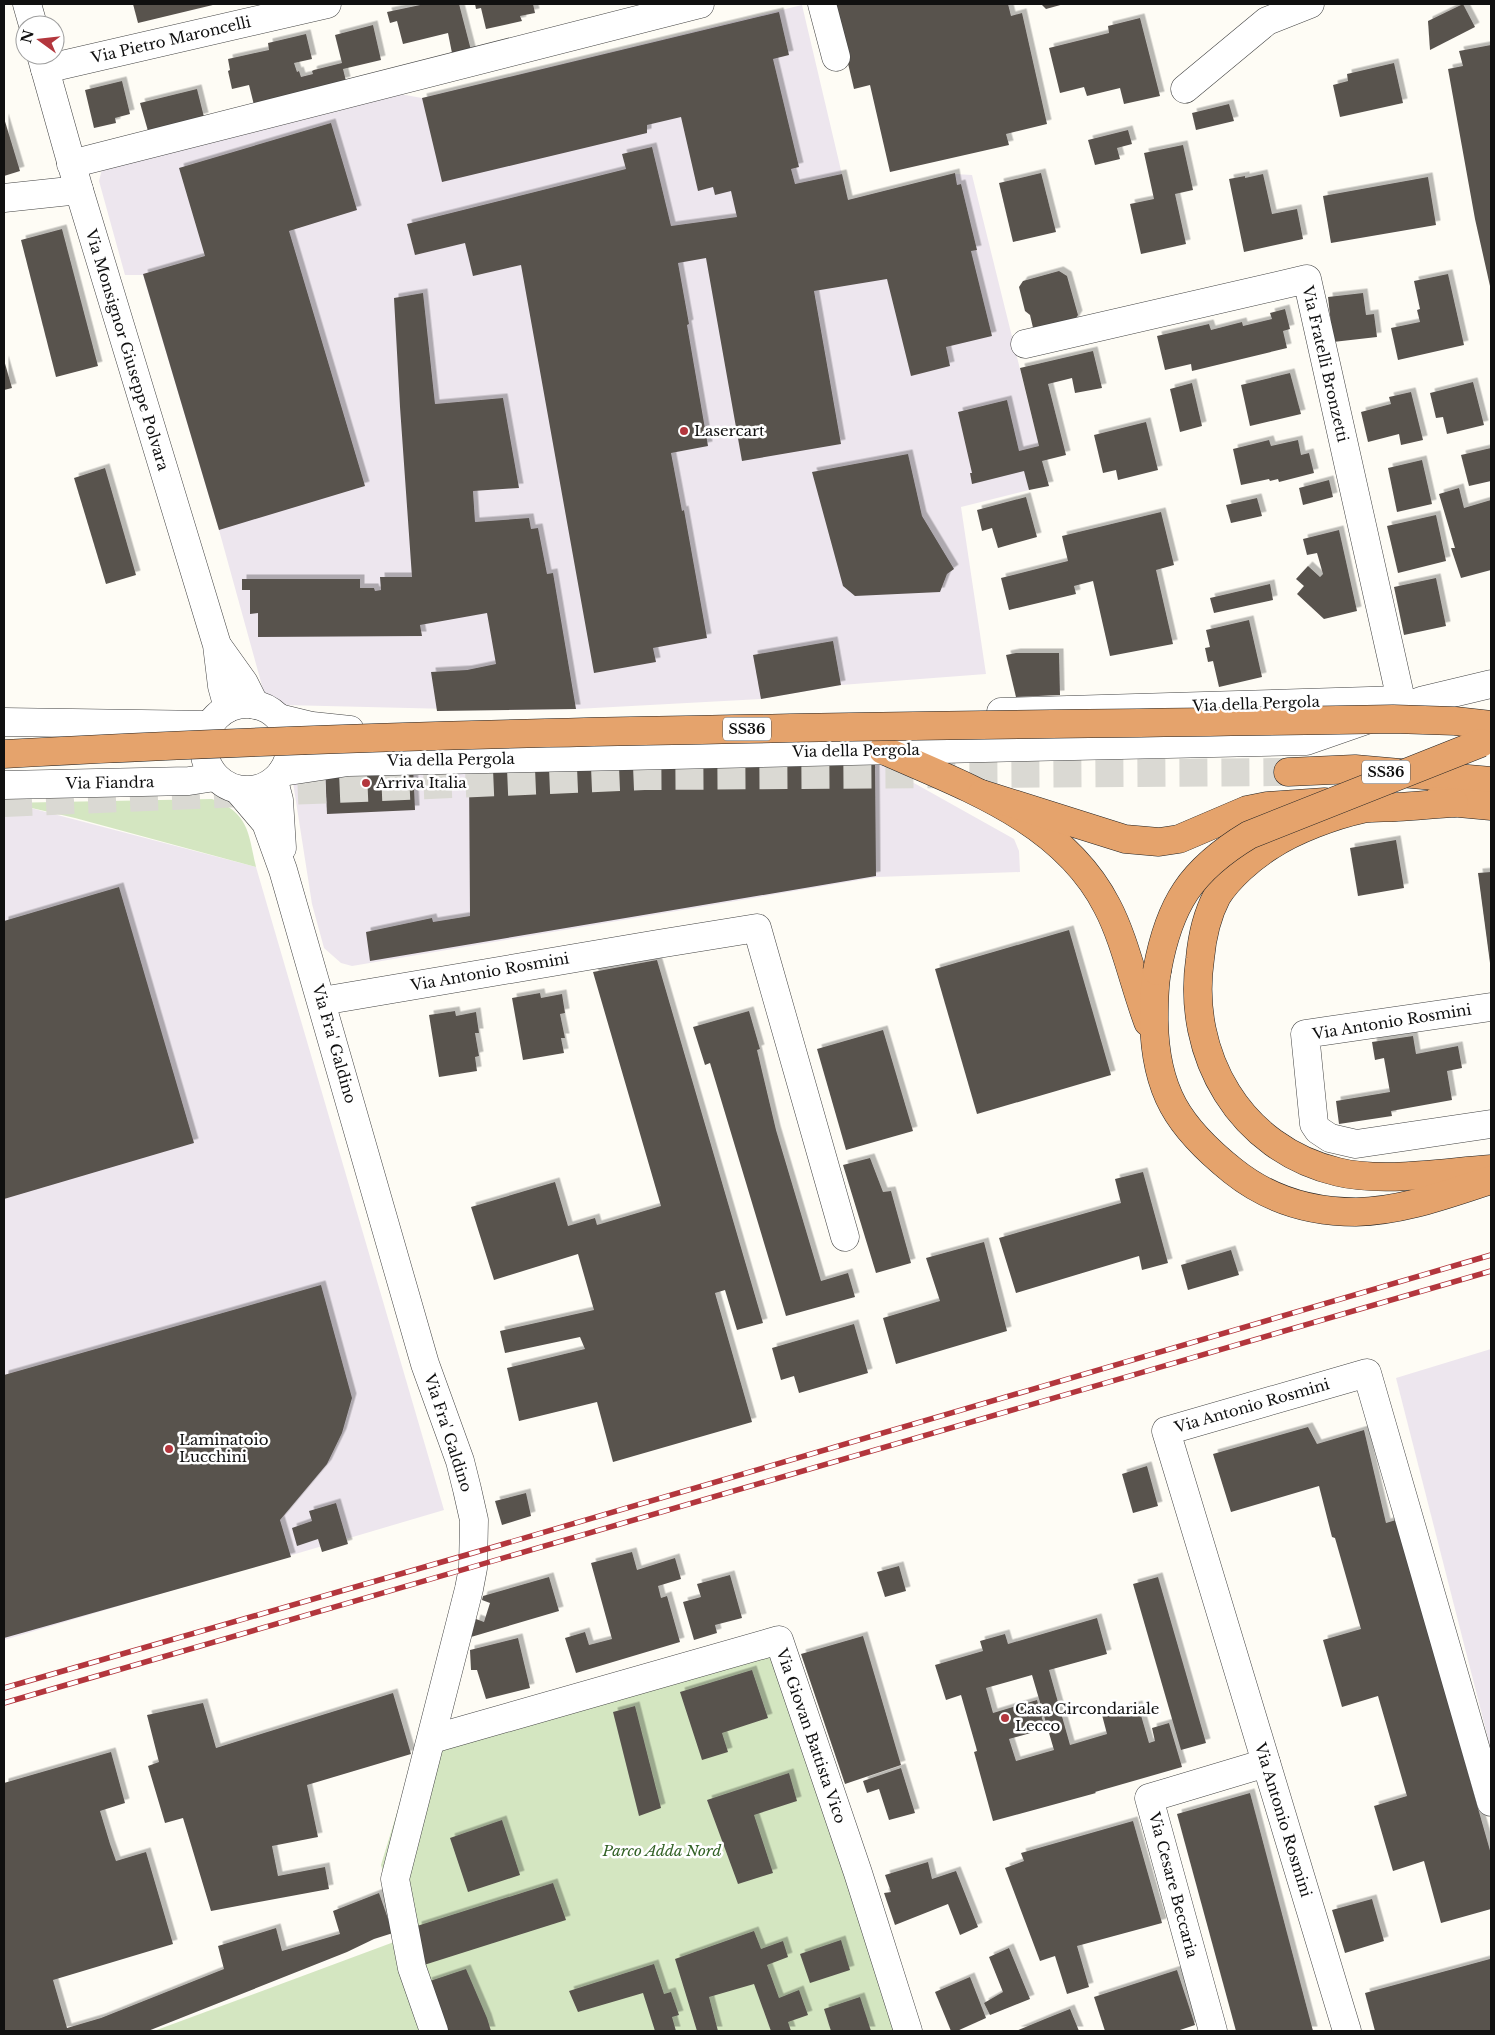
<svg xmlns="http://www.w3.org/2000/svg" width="1495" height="2035" font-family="'Libre Baskerville',serif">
	<defs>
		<filter id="shadow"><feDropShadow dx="4.5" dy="-4.5" stdDeviation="0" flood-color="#0004"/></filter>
	</defs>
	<rect width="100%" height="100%" fill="#fefcf5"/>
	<g fill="#ede6ee">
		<polygon points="802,5 848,200 955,174 972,175 1039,446 1020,451 1029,490 961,507 986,674 841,685 761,699 576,709 492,710 284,705 264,693 219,530 143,275 125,275 99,181 103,165 394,93 422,98"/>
		<polygon points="880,764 1014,839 1019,851 1020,872 877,877 352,966 341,963 324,948 312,904 292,776"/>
		<polygon points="23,806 256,867 444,1510 4,1640 4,809"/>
		<polygon points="1491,1349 1491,1750 1396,1378"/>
	</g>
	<g fill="#d4e6c1">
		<path d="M212,799c37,14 36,33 44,68l-181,-49 -52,-12 -19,-3z"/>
		<polygon points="776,1626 916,2031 154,2031 402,1939 381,1865 420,1737"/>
	</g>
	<g fill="#58524e" fill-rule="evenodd" filter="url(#shadow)">
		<polygon points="133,4 217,4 138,23"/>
		<polygon points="425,4 459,4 472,54 453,58 448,33 403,44 397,21 390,23 387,12"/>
		<polygon points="475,4 533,4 535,13 520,16 522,21 486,29 481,8 476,9"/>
		<polygon points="834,4 1008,4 1011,16 1022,13 1047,124 1006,134 1009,145 890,172 870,85 854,89"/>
		<polygon points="1041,4 1064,4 1046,9"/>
		<polygon points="1463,4 1475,27 1430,50 1428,21"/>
		<polygon points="779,12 789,55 773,59 799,167 791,169 795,184 842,174 848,200 955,173 957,185 961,184 977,250 971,251 992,336 946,347 950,366 911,376 887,279 814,291 841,444 742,461 706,258 678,263 689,324 687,325 708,446 671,453 682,511 684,510 707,638 653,648 656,662 594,673 521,265 473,276 465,243 415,255 407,224 626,169 622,154 652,147 671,226 737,217 731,191 715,195 713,187 698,191 681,117 647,125 647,133 442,182 422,98"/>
		<polygon points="1140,18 1160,96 1124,104 1120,88 1087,96 1084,87 1060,93 1049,48 1109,33 1108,26"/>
		<polygon points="373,25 381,60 343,69 346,81 254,105 249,85 232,89 228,71 230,70 228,59 269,50 268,43 306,34 312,59 294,63 297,72 299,71 301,77 313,74 312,71 314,70 342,63 335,35"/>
		<polygon points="1491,45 1491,286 1490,286 1475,219 1448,69 1463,66 1459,51"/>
		<polygon points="1394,63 1403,103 1340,117 1333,85 1348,81 1347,74"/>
		<polygon points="122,81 130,114 115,118 116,123 94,128 85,90"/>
		<polygon points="197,89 204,117 148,131 140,103"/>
		<polygon points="1229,104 1234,121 1196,130 1192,113"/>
		<polygon points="4,118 20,171 4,176"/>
		<polygon points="331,123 357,210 289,231 365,486 219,530 143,274 205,256 179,168"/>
		<polygon points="1128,130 1132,144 1117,148 1120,159 1095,165 1088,140"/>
		<polygon points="1183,145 1193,190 1175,194 1186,244 1141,254 1130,204 1154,199 1144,153"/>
		<polygon points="1041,173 1056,232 1013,242 999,183"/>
		<polygon points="1263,174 1272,214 1297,209 1303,239 1244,252 1229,179 1245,176 1245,178"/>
		<polygon points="1428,177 1436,225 1331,243 1323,196"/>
		<polygon points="62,229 98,366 56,377 21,240"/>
		<polygon points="1059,271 1067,276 1078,315 1073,323 1034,332 1030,315 1025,311 1019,287 1023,281"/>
		<polygon points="1448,274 1464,345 1398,360 1391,328 1420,322 1417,310 1420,309 1414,281"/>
		<polygon points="423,293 435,404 503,398 519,488 473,491 475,522 529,518 531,529 538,528 547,574 553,573 576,709 437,711 431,672 467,670 496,664 487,613 420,625 422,636 258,637 258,613 250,614 250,590 242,590 242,579 360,579 360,588 374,588 375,591 381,590 380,577 412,577 400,407 394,298"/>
		<polygon points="1363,293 1366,315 1374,314 1377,337 1333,342 1328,297"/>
		<polygon points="1285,309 1290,329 1283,331 1287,348 1192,371 1191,364 1165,370 1157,336 1209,324 1211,330 1242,322 1243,326 1272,319 1270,313"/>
		<polygon points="1093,351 1102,388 1075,393 1072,378 1048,384 1066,455 1042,461 1049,486 1029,490 1024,471 972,484 970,473 972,473 958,412 1007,400 1019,451 1039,446 1020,368"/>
		<polygon points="4,360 12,388 4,390"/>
		<polygon points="1290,373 1301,414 1250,426 1241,385"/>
		<polygon points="1473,382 1484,425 1447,434 1443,417 1436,418 1430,393"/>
		<polygon points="1192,383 1202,426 1180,432 1170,389"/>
		<polygon points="1411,392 1423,440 1401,445 1399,434 1368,442 1361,412 1391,404 1389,397"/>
		<polygon points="1146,422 1158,470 1118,480 1116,470 1103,473 1094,435"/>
		<polygon points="1269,440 1271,446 1298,440 1301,455 1309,453 1314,473 1279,482 1278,479 1270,481 1269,479 1241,485 1233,449"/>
		<polygon points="1491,448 1491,481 1469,486 1461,455"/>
		<polygon points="908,454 922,516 954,569 947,574 940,592 855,596 843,586 812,472"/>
		<polygon points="1422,460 1432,504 1397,512 1388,468"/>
		<polygon points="105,468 136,575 106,584 74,478"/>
		<polygon points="1329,480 1333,497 1303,505 1299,488"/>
		<polygon points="1459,488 1464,508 1491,500 1491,570 1461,578 1451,548 1455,548 1439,494"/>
		<polygon points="1026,497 1037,537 998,548 992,528 982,531 977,510"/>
		<polygon points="1257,498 1262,516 1231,523 1226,505"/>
		<polygon points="1161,512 1174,565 1156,570 1173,644 1110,656 1093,581 1074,586 1076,594 1009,610 1001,578 1068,561 1062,536"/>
		<polygon points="1436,515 1446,561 1398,573 1387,526"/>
		<polygon points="1339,530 1357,611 1324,619 1297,594 1304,586 1296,579 1308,566 1320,577 1323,574 1317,553 1307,555 1303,539"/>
		<polygon points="1436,578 1446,626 1404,635 1394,587"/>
		<polygon points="1270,584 1273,600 1214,613 1210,598"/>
		<polygon points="1249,620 1262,677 1219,687 1213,661 1208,662 1205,648 1210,647 1206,630"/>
		<polygon points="833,641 841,685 761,699 753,655"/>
		<polygon points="1016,653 1059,653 1060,695 1016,697 1006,655"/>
		<polygon points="875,764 876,876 370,961 366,932 432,918 433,922 470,916 469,770"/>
		<polygon points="413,765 415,810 327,814 325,768"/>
		<polygon points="1396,840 1404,888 1358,896 1350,848"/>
		<polygon points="1491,872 1491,963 1490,963 1478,873"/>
		<polygon points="119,887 194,1143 4,1199 4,921"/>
		<polygon points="1069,930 1111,1075 977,1114 935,969"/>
		<polygon points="657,960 763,1323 737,1330 725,1290 715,1293 752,1422 613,1462 597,1402 519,1421 507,1368 585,1349 580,1337 505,1353 500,1331 594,1310 578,1254 494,1280 471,1207 555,1182 568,1226 595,1218 597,1225 661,1206 593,972"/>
		<polygon points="540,993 541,998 562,994 565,1013 560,1014 565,1038 561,1038 564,1053 523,1060 512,998"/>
		<polygon points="455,1011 456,1016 476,1012 479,1033 475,1033 479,1056 475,1057 477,1071 439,1077 429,1015"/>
		<polygon points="749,1011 760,1049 757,1050 776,1130 821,1281 848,1273 855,1297 786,1316 710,1063 705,1065 693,1027"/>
		<polygon points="883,1030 913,1131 846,1150 817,1049"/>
		<polygon points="1413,1036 1416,1054 1458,1046 1462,1068 1447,1071 1452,1100 1391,1111 1392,1116 1339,1124 1336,1101 1390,1092 1384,1058 1375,1060 1372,1042"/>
		<polygon points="870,1158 883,1192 891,1191 911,1263 876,1273 843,1165"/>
		<polygon points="1143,1172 1168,1263 1142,1270 1139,1256 1016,1293 999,1238 1121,1203 1115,1179"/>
		<polygon points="984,1242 1007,1331 896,1364 883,1318 940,1301 926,1258"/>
		<polygon points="1231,1250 1239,1275 1188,1290 1181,1265"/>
		<polygon points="321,1285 352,1398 342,1433 327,1464 280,1520 291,1557 4,1638 4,1375"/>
		<polygon points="854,1324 868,1373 799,1393 794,1376 781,1380 772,1348"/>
		<polygon points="1308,1427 1317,1444 1364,1430 1386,1523 1396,1520 1491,1854 1491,1909 1441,1923 1424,1861 1393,1871 1374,1806 1407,1796 1378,1696 1342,1707 1323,1640 1361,1629 1335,1538 1332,1537 1319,1486 1231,1512 1213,1454"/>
		<polygon points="1147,1466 1158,1506 1133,1513 1122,1474"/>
		<polygon points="526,1493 531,1516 502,1525 495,1501"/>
		<polygon points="336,1503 348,1544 322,1552 318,1539 297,1546 292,1528 312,1521 309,1511"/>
		<polygon points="632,1552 637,1570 675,1558 681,1579 658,1586 661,1598 667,1596 680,1642 576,1673 565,1638 585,1632 589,1645 612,1639 591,1563"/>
		<polygon points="899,1566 906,1591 885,1597 877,1572"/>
		<polygon points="730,1575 742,1618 715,1625 717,1633 694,1640 683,1602 701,1597 697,1584"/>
		<polygon points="549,1577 559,1611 471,1637 476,1619 484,1622 490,1603 482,1600 483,1596"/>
		<polygon points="1158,1577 1206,1743 1181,1750 1133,1584"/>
		<path d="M1097,1618l10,36 -58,16 21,75 37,-11 -5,-19 36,-10 11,38 6,-2 -3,-13 17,-5 13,44 -87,25 1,1 -103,28 -19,-69 3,-1 -1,-4 -15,-52 -15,5 -11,-35 48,-14 -3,-10 25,-7 3,10zM1032,1675l22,75 -38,11 -7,-22 36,-10 -8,-29 -44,13 -7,-25z"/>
		<polygon points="863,1636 901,1765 845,1784 801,1654"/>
		<polygon points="518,1638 530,1688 486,1699 477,1670 471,1670 470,1650"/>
		<polygon points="752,1670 768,1718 722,1733 728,1752 702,1760 680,1692"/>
		<polygon points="393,1693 411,1754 307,1785 318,1837 272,1846 278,1876 325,1867 329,1889 211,1911 183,1818 165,1823 148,1766 159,1762 147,1715 203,1703 216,1748"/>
		<polygon points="635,1706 661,1808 639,1816 613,1712"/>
		<polygon points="111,1752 125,1803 100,1811 110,1844 116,1861 146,1852 173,1944 53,1980 67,2028 101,2018 224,1969 218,1946 276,1928 282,1951 340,1934 333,1911 379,1893 393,1933 374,1939 347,1952 148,2031 4,2031 4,1783"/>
		<polygon points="901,1768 915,1813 889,1820 879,1789 867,1793 863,1781"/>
		<polygon points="789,1773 797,1801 754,1815 773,1873 738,1884 707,1800"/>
		<polygon points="1250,1793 1313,2031 1236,2031 1177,1814"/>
		<polygon points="502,1820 520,1875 468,1892 450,1838"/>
		<polygon points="1133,1821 1162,1923 1077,1946 1089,1987 1067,1994 1055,1956 1040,1961 1005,1868 1024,1861 1021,1853"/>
		<polygon points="928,1862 932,1879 956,1871 978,1927 960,1935 948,1904 895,1925 884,1893 891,1892 885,1875"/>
		<polygon points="553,1883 566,1920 424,1965 417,1926"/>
		<polygon points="1372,1899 1384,1941 1345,1953 1332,1910"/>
		<polygon points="754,1931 761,1949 783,1941 788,1957 767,1965 779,1998 799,1990 808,2015 788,2022 791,2031 771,2031 754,1984 709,1997 718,2031 697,2031 675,1959"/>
		<polygon points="841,1940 850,1970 810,1983 800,1954"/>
		<polygon points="1009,1948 1030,1999 990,2015 984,2003 1003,1992 989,1957"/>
		<polygon points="1490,1959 1491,2031 1375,2031 1365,1993"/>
		<polygon points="654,1964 664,1994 671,1992 679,2015 672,2017 676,2031 655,2031 643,1993 578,2012 569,1991"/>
		<polygon points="466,1969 487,2018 491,2031 446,2031 427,1982"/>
		<polygon points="1177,1970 1195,2025 1177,2031 1105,2031 1094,1997"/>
		<polygon points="970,1977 986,2018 957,2031 951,2031 935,1992"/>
		<polygon points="860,1997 871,2031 831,2031 824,2009"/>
		<polygon points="1070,2009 1079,2031 1016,2031 1045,2019"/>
	</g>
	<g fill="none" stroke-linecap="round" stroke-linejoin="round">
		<polyline stroke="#dad9d3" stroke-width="28" stroke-dasharray="28 14" stroke-linecap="butt" points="4,803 644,776 1288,772"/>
		<g stroke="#434343" stroke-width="29">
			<g id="minor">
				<polyline points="27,4 33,25"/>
				<polyline points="822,4 836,57"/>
				<polyline points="41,55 79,190 217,645 222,686 228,708"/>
				<polyline points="45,69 327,4"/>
				<polyline points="1185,89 1267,21 1310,4"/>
				<polyline points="71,164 700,4"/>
				<polyline points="4,198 79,190"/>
				<polyline points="1025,344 1307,279 1401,700"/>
				<polyline points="219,648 244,683 255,705"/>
				<circle cx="247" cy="747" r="43"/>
				<polyline points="1001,712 1402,700"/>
				<polyline points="279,718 312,726 350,730"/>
				<polyline points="4,722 210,725"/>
				<polyline points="282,772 348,762 1306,741 1424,700 1491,684"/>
				<polyline points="274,781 279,800 282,848"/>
				<polyline points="4,785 189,781 215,777"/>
				<polyline points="238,790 266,823 283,870 425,1364 460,1461 467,1489 474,1520 473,1568 469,1589 395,1879 412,1968 434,2031"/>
				<polyline points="322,1001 658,944 757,928 845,1237"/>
				<polyline points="1491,1007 1305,1034 1314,1124 1318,1130 1330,1138 1356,1144 1491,1124"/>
				<polyline points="432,1739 779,1640 858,1873 908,2031"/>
				<polyline points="1213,2031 1149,1798 1266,1763"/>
				<polyline points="1347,2031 1166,1431 1367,1373 1491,1802"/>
			</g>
		</g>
		<g stroke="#212121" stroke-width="29">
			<g id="highway">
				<path d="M883,750c83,37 180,70 224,156 18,34 27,79 41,116"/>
				<polyline points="1288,772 1355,769 1491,781"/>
				<polyline points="982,794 1125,839 1159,842 1179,839 1247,810 1267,806 1325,802"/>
				<polyline points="1437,801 1491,806"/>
				<path d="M1454,803c-19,1 -38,3 -57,4 -11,1 -24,0 -35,2 -28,6 -68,21 -92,37 -19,12 -41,31 -53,50 -10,19 -15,41 -17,63 -14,96 40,190 138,213 45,11 107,0 153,-3"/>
				<path d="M1157,971c-3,16 -3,32 -3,49 1,71 24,107 79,151 35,28 77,41 123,41 47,-1 91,-18 135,-32"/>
			</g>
		</g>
		<use href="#minor" stroke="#fff" stroke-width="28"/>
		<use href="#highway" stroke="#e5a36c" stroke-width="28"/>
		<g stroke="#b3363d" stroke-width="5.5">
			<g id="rail">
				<polyline points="4,1688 473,1553 1491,1255"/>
				<polyline points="4,1703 1491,1271"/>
			</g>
		</g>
		<use href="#rail" stroke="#fff" stroke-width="4" stroke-dasharray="11" stroke-linecap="butt"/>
		<g stroke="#212121" stroke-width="29" stroke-linecap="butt">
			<g id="highway-bridge">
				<path d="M4,754c462,-26 926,-27 1389,-35l62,2 36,4"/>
				<path d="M1157,971c12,-67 34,-101 92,-136l232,-92"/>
			</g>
		</g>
		<use href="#highway-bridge" stroke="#e5a36c" stroke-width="28"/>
	</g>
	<g fill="#b3363d" stroke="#fff" stroke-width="2">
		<circle cx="684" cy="431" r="5"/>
		<circle cx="366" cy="783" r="5"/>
		<circle cx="169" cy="1449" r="5"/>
		<circle cx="1005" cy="1718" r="5"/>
	</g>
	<g text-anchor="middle" stroke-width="5" stroke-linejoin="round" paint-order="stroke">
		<g fill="#fff" stroke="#585858" stroke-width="1">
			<rect x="723" y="717.5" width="48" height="23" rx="4"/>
			<rect x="1362" y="760.5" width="48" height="23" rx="4"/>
		</g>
		<g font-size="14" font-weight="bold" fill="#101010">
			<text x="747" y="734">SS36</text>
			<text x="1386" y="777">SS36</text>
		</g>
		<g font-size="15" fill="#101010" stroke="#fff">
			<text transform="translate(171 40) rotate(-13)" y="5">Via Pietro Maroncelli</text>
			<text transform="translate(127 350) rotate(73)" y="5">Via Monsignor Giuseppe Polvara</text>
			<text transform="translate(1325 364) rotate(77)" y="5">Via Fratelli Bronzetti</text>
			<text transform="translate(1256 704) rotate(-2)" y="5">Via della Pergola</text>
			<text transform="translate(856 751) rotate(-1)" y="5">Via della Pergola</text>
			<text transform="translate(451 760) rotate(-1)" y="5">Via della Pergola</text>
			<text transform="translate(110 783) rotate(-1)" y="5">Via Fiandra</text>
			<text transform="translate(490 972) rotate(-10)" y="5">Via Antonio Rosmini</text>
			<text transform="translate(1392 1022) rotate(-9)" y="5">Via Antonio Rosmini</text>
			<text transform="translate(334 1044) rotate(74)" y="5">Via Fra' Galdino</text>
			<text transform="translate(1252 1406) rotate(-16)" y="5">Via Antonio Rosmini</text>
			<text transform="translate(448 1433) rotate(72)" y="5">Via Fra' Galdino</text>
			<text transform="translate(811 1736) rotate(71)" y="5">Via Giovan Battista Vico</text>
			<text transform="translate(1283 1820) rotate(73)" y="5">Via Antonio Rosmini</text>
			<text transform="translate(1173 1885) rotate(75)" y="5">Via Cesare Beccaria</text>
		</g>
		<g font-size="15" fill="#101010" stroke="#fff" text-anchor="start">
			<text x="694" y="436">Lasercart</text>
			<text x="376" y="788">Arriva Italia</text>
			<text x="179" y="1445">Laminatoio<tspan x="179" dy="17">Lucchini</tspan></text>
			<text x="1015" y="1714">Casa Circondariale<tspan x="1015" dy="17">Lecco</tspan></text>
		</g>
		<g font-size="15" font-style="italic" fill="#336227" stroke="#fff">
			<text x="662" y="1856">Parco Adda Nord</text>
		</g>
	</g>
	<rect width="1495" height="2035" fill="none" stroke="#101010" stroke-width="10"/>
	<g transform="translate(40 40) rotate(285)"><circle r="24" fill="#ffffff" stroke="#9f9f9f"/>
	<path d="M0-4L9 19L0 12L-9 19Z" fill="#b3363d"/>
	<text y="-8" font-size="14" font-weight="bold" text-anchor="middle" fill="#101010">N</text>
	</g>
</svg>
